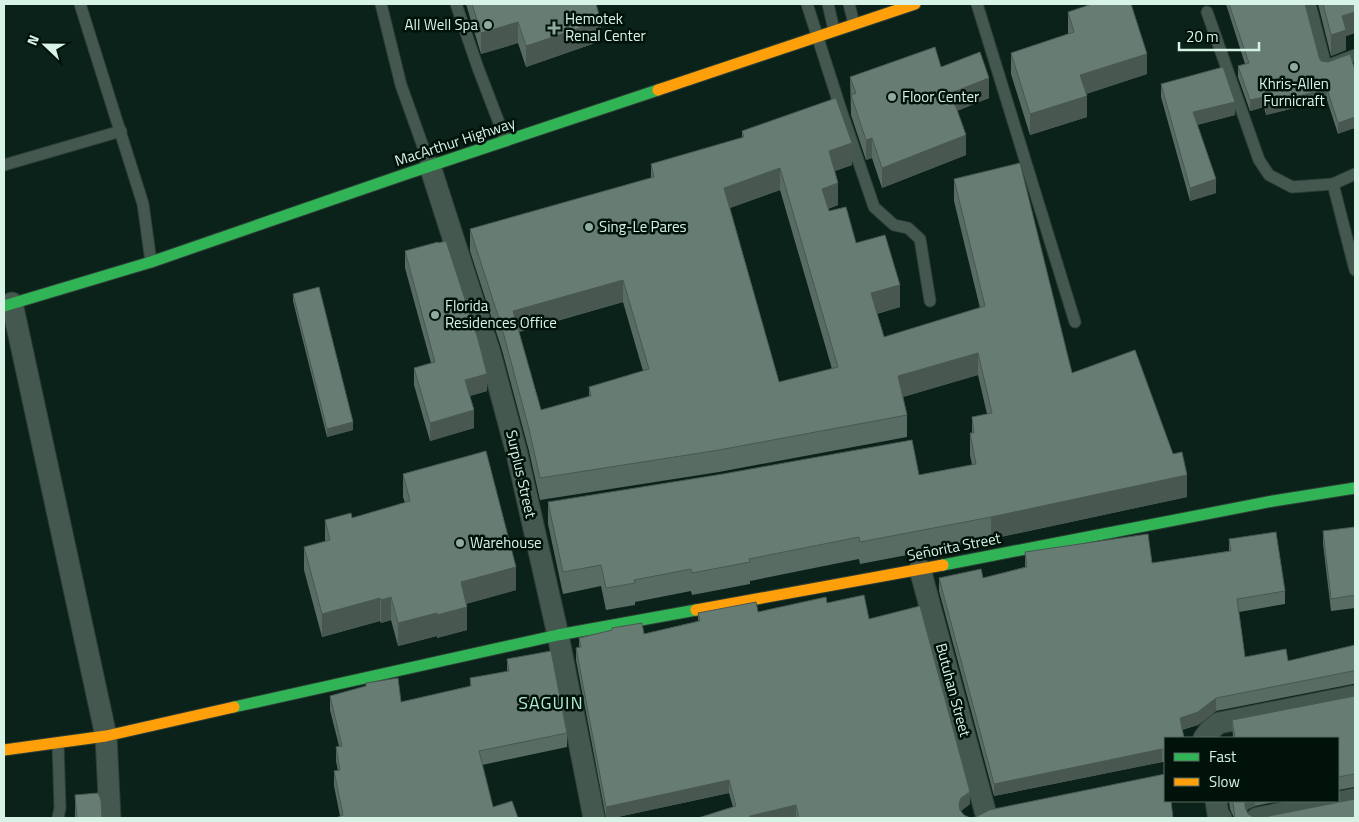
<svg xmlns="http://www.w3.org/2000/svg" width="1359" height="822" font-family="'Titillium Web',sans-serif">
	<rect width="100%" height="100%" fill="#0a2219"/>
	<g fill="none" stroke-linecap="round" stroke-linejoin="round">
		<g stroke="#2d3e36" stroke-width="13">
			<g id="lane">
				<polyline points="80,4 143,204 151,262"/>
				<polyline points="381,4 401,85 430,166"/>
				<polyline points="456,4 478,68 506,141"/>
				<polyline points="807,4 840,107 874,207 894,225 908,228 920,239 930,301"/>
				<polyline points="828,4 834,30"/>
				<polyline points="849,4 854,24"/>
				<polyline points="977,4 1075,322"/>
				<polyline points="1310,4 1326,66 1355,55"/>
				<polyline points="1207,12 1259,160 1269,175 1292,187 1333,184 1355,174"/>
				<polyline points="4,165 121,131"/>
				<polyline points="1333,184 1355,270"/>
				<polyline points="58,743 60,808 58,818"/>
			</g>
		</g>
		<g stroke="#2d3e36" stroke-width="23">
			<g id="street">
				<polyline points="430,166 490,353 517,454 558,635 594,818"/>
				<polyline points="12,303 106,736 110,818"/>
				<polyline points="920,569 985,811"/>
				<polyline points="1204,738 1210,730 1219,723 1355,696"/>
				<polyline points="1216,801 1218,814 1221,818"/>
				<polyline points="1257,818 1355,799"/>
			</g>
		</g>
		<g stroke="#2d3e36" stroke-width="13">
			<g id="fast">
				<polyline points="4,306 151,262 403,175 658,90"/>
				<polyline points="943,565 1273,501 1355,488"/>
				<polyline points="234,707 558,635 696,610"/>
			</g>
		</g>
		<g stroke="#2d3e36" stroke-width="13">
			<g id="slow">
				<polyline points="658,90 915,4"/>
				<polyline points="696,610 943,565"/>
				<polyline points="4,750 106,736 234,707"/>
			</g>
		</g>
		<use href="#lane" stroke="#455850" stroke-width="11"/>
		<use href="#street" stroke="#455850" stroke-width="21"/>
		<use href="#fast" stroke="#30b455" stroke-width="11"/>
		<use href="#slow" stroke="#ff9f0a" stroke-width="11"/>
	</g>
	<g fill="#596c64" fill-rule="evenodd">
		<polygon points="466,4 596,4 601,41 526,67 518,43 481,54"/>
		<polygon points="1226,4 1305,4 1319,57 1321,61 1328,62 1350,54 1338,134 1327,100 1266,115 1264,107 1250,111 1238,77 1238,66 1245,64"/>
		<polygon points="1318,4 1355,4 1355,33 1346,36 1346,50 1331,56"/>
		<polygon points="1068,12 1147,74 1086,94 1087,117 1030,135 1011,74 1011,53 1068,34"/>
		<polygon points="941,67 989,98 957,111 966,155 882,188 872,158 866,160 851,115 850,77"/>
		<polygon points="1161,84 1235,115 1197,125 1216,193 1190,201 1161,97"/>
		<path d="M742,131l110,34 -17,6 3,34 -10,4 1,2 27,32 44,64 -23,7 7,23 96,-29 -26,-107v-22l118,194 115,124 -196,42 -131,25 -1,-5 -109,22v3l-58,11 -1,-4 -56,11v3l-29,5 -5,-24 -38,8 -15,-70v-22l371,-27 53,-10 -2,-10v-22h2v-16l15,-3 -9,-39 -75,22 4,18v22l-188,35 -179,28 -11,-49 -27,-101 -32,-99v-22l181,-51v-14l91,-26zM780,190l52,179 -53,13 -49,-174zM623,302l20,69 -54,16v9l-48,14 -22,-78z"/>
		<polygon points="405,251 487,391 470,396 474,428 430,441 414,385 414,368 431,363 405,268"/>
		<polygon points="293,294 353,430 327,437 293,301"/>
		<polygon points="403,474 516,590 466,604 467,630 437,638 437,636 398,646 391,620 381,623 380,621 322,637 304,570 304,547 325,542 325,520 352,518 405,503 403,497"/>
		<polygon points="1355,527 1355,608 1331,611 1323,544 1323,531"/>
		<polygon points="1229,539 1285,591 1285,604 1239,612 1245,657 1288,661 1355,645 1355,684 1353,684 1216,711 1198,725 1182,730 1165,738 1165,762 1162,762 994,796 939,591 939,578 983,578 1025,567 1025,552 1152,563 1229,551"/>
		<polygon points="827,603 869,619 970,804 961,811 961,812 964,815 970,818 1173,818 698,818 733,807 729,793 613,818 606,818 576,660 576,648 579,647 579,638 644,634 698,621 698,613 758,612"/>
		<polygon points="507,659 567,733 567,747 482,765 493,807 518,818 340,816 334,786 334,771 338,771 336,761 336,747 339,746 330,710 330,696 366,686 366,683 401,702 470,686 470,678 507,672"/>
		<polygon points="1355,696 1355,787 1338,790 1338,738 1233,738 1232,720"/>
		<polygon points="75,795 102,818 75,818"/>
		<polygon points="1229,801 1280,801 1255,806 1248,809 1247,811 1248,814 1253,817 1355,818 1234,818 1230,809"/>
	</g>
	<g fill="#485851">
		<polygon points="1355,12 1355,33 1346,36 1346,50 1331,56 1331,35 1342,16"/>
		<polygon points="601,21 601,41 526,67 526,46"/>
		<polygon points="518,22 518,43 481,54 481,33"/>
		<polygon points="1147,54 1147,74 1080,96 1080,75"/>
		<polygon points="989,78 989,98 951,113 951,93"/>
		<polygon points="1327,89 1327,100 1266,115 1266,104"/>
		<polygon points="1087,96 1087,117 1030,135 1030,114"/>
		<polygon points="1264,97 1264,107 1250,111 1250,100"/>
		<polygon points="1235,102 1235,115 1193,126 1193,112"/>
		<polygon points="1355,117 1355,128 1338,134 1338,123"/>
		<polygon points="966,135 966,155 882,188 882,168"/>
		<polygon points="872,138 872,158 866,160 866,140"/>
		<polygon points="852,143 852,165 829,173 829,151"/>
		<polygon points="780,168 780,190 724,210 724,188"/>
		<polygon points="1216,179 1216,193 1190,201 1190,188"/>
		<polygon points="838,183 838,205 822,211 822,189"/>
		<polygon points="623,280 623,302 513,333 513,311"/>
		<polygon points="900,285 900,307 871,315 871,293"/>
		<polygon points="978,353 978,375 898,398 898,376"/>
		<polygon points="487,374 487,391 465,397 465,380"/>
		<polygon points="474,410 474,428 430,441 430,423"/>
		<polygon points="353,422 353,430 327,437 327,429"/>
		<polygon points="1187,475 1187,497 991,539 991,517"/>
		<polygon points="516,567 516,590 461,605 461,582"/>
		<polygon points="391,597 391,620 381,623 381,600"/>
		<polygon points="380,598 380,621 322,637 322,614"/>
		<polygon points="467,607 467,630 437,638 437,615"/>
		<polygon points="437,613 437,636 398,646 398,623"/>
		<polygon points="1216,698 1216,711 1198,725 1180,730 1180,718"/>
		<polygon points="1162,749 1162,762 994,796 994,784"/>
		<polygon points="729,780 729,793 613,818 606,818 606,807"/>
		<polygon points="970,792 970,804 961,811 959,817 959,804 961,798"/>
		<polygon points="1245,801 1255,801 1255,806 1248,809 1245,813"/>
		<polygon points="796,805 796,818 750,818 750,816"/>
	</g>
	<g fill="#677d74" stroke="#485851" fill-rule="evenodd">
		<polygon points="472,4 596,4 601,21 526,46 518,22 481,33"/>
		<polygon points="1092,4 1131,4 1147,54 1080,75 1087,96 1030,114 1011,53 1074,32 1068,12"/>
		<polygon points="1229,4 1305,4 1319,57 1321,61 1328,62 1350,54 1355,70 1355,117 1338,123 1327,89 1266,104 1264,97 1250,100 1238,66 1249,63"/>
		<polygon points="1323,4 1355,4 1355,12 1342,16 1346,30 1331,35"/>
		<polygon points="935,47 941,67 980,52 989,78 951,93 966,135 882,168 872,138 866,140 851,95 856,93 850,77"/>
		<polygon points="1223,67 1235,102 1193,112 1216,179 1190,188 1161,84"/>
		<path d="M836,98l16,45 -23,8 9,32 -16,6 7,22 17,-4 10,36 29,-8 15,50 -29,8 13,44 101,-31 -31,-127 66,-16 52,210 63,-23 38,104 9,-2 5,23 -196,42 -131,25 -1,-5 -110,22 1,3 -58,11 -1,-4 -57,11 1,3 -29,5 -5,-23 -38,7 -15,-70 175,-28 189,-34 7,35 57,-11 -6,-31h4l-2,-16 20,-4 -14,-60 -80,23 9,39 -188,35 -179,28 -11,-49 -27,-101 -32,-99 184,-52 -3,-13 93,-27 -2,-6zM780,168l58,199 -59,15 -55,-194zM623,280l26,89 -60,18 2,9 -50,14 -28,-99z"/>
		<polygon points="446,241 478,339 487,374 465,380 474,410 430,423 414,368 435,362 405,251 438,242 438,243"/>
		<polygon points="319,287 353,422 327,429 293,294"/>
		<polygon points="486,451 516,567 461,582 467,607 437,615 437,613 398,623 391,597 381,600 380,598 322,614 304,547 330,540 325,520 351,513 352,518 410,501 403,474"/>
		<polygon points="1355,527 1355,595 1331,599 1323,531"/>
		<polygon points="1276,532 1285,591 1237,599 1245,657 1286,649 1288,661 1355,645 1355,671 1353,671 1216,698 1198,712 1180,718 1184,738 1165,738 1165,749 1162,749 994,784 939,578 981,569 983,578 1027,567 1025,552 1148,534 1152,563 1231,551 1229,539"/>
		<polygon points="864,595 869,619 920,606 970,792 961,798 959,804 960,810 964,815 970,818 976,817 989,810 1165,774 1165,801 1171,801 1173,818 799,818 796,805 750,816 750,818 698,818 736,806 729,780 606,807 576,648 581,647 579,638 612,630 612,628 642,623 644,634 700,621 698,613 756,602 758,612 826,597 827,603"/>
		<polygon points="551,651 567,733 479,751 493,807 512,801 518,818 338,818 338,817 343,815 334,771 340,770 336,747 342,746 330,696 366,686 366,683 398,678 401,702 471,686 470,678 509,671 507,659"/>
		<polygon points="1355,696 1355,774 1338,777 1338,738 1235,738 1232,720"/>
		<polygon points="98,793 101,800 102,818 77,818 75,795"/>
		<polygon points="1355,799 1355,818 1235,818 1233,803 1232,801 1245,801 1245,807 1248,814 1253,817 1259,818"/>
	</g>
	<g fill="#8faa9e" stroke="#001209" stroke-width="2">
		<circle cx="488" cy="25" r="5"/>
		<path d="M551.5 20.5h5v5h5v5h-5v5h-5v-5h-5v-5h5z"/>
		<circle cx="1294" cy="67" r="5"/>
		<circle cx="892" cy="97" r="5"/>
		<circle cx="589" cy="227" r="5"/>
		<circle cx="435" cy="315" r="5"/>
		<circle cx="460" cy="543" r="5"/>
	</g>
	<g text-anchor="middle" stroke-width="5" stroke-linejoin="round" paint-order="stroke">
		<g font-size="15" fill="#d7f3e5" stroke="#001209" text-anchor="start">
			<text x="565" y="24">Hemotek<tspan x="565" dy="17">Renal Center</tspan></text>
			<text x="478" y="30" text-anchor="end">All Well Spa</text>
			<text x="1294" y="89" text-anchor="middle">Khris-Allen<tspan x="1294" dy="17">Furnicraft</tspan></text>
			<text x="902" y="102">Floor Center</text>
			<text x="599" y="232">Sing-Le Pares</text>
			<text x="445" y="311">Florida<tspan x="445" dy="17">Residences Office</tspan></text>
			<text x="470" y="548">Warehouse</text>
		</g>
		<g font-size="15" fill="#d7f3e5" stroke="#001209">
			<text transform="translate(455 142) rotate(-18)" y="5">MacArthur Highway</text>
			<text transform="translate(521 474) rotate(77)" y="5">Surplus Street</text>
			<text transform="translate(954 547) rotate(-11)" y="5">Señorita Street</text>
			<text transform="translate(953 690) rotate(75)" y="5">Butuhan Street</text>
		</g>
		<g font-size="18" letter-spacing="1" fill="#b0eace" stroke="#001209">
			<text x="551" y="709">SAGUIN</text>
		</g>
	</g>
	<rect width="1359" height="822" fill="none" stroke="#d7f3e5" stroke-width="10"/>
	<rect x="1164" y="737" width="175" height="65" fill="#001209" stroke="#566c61"/>
	<rect x="1174" y="753" width="25" height="8" fill="#30b455" stroke="#566c61"/>
	<text x="1209" y="762" font-size="15" fill="#d7f3e5">Fast</text>
	<rect x="1174" y="778" width="25" height="8" fill="#ff9f0a" stroke="#566c61"/>
	<text x="1209" y="787" font-size="15" fill="#d7f3e5">Slow</text>
	<g transform="translate(45 45) rotate(292)" stroke="#001209" stroke-width="4" paint-order="stroke">
	<path d="M0-4L9 19L0 12L-9 19Z" fill="#d7f3e5"/>
	<text y="-8" font-size="14" font-weight="bold" text-anchor="middle" fill="#d7f3e5">N</text>
	</g>
	<path d="M1179 42v8h80v-8" fill="none" stroke="#d7f3e5" stroke-width="2.5"/>
	<text x="1186" y="42" font-size="15" fill="#d7f3e5" stroke="#001209" stroke-width="4" paint-order="stroke">20 m</text>
</svg>
